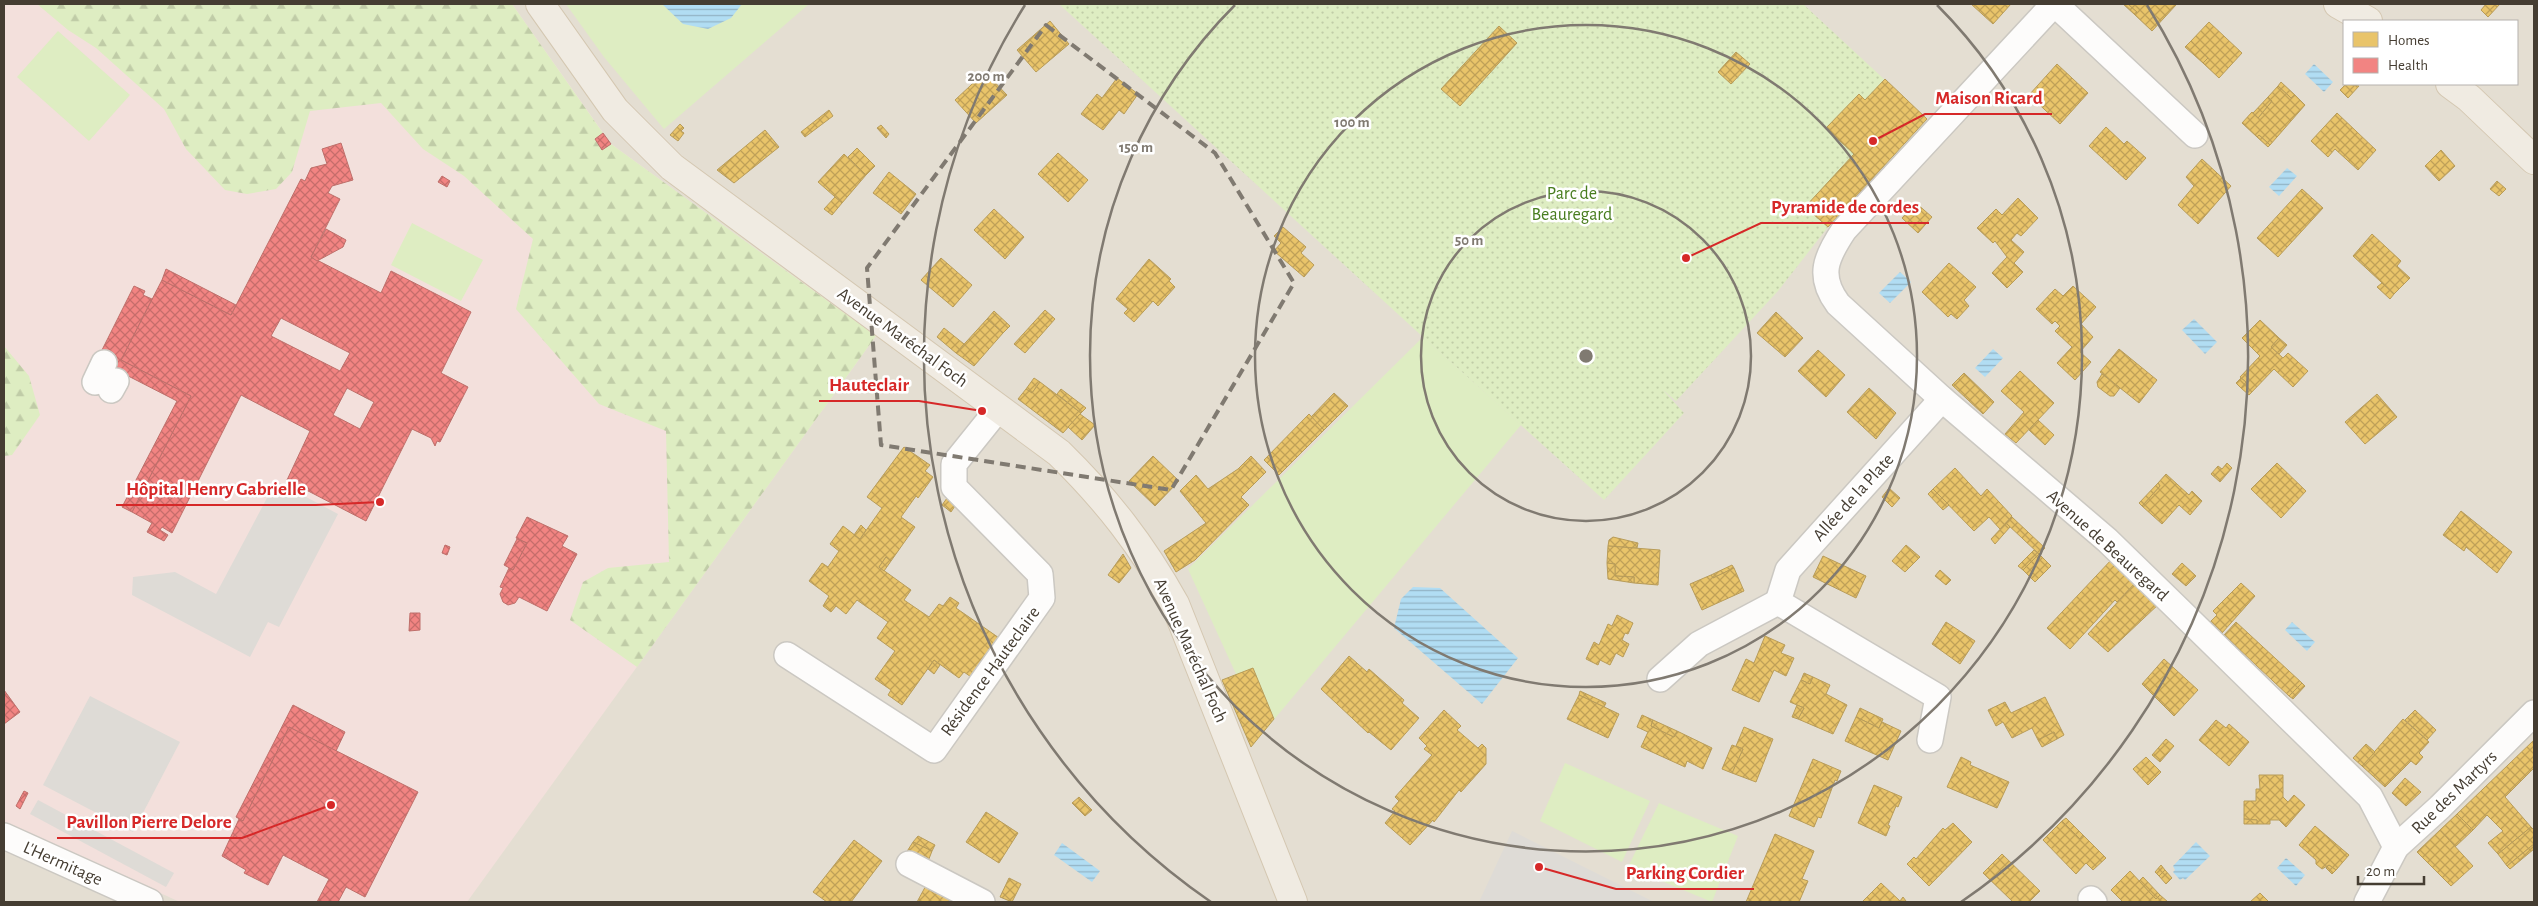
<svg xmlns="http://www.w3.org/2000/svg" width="2538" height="906" font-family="'Alegreya Sans',sans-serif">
	<defs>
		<pattern id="grass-dots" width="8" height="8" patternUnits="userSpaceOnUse" patternTransform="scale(1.25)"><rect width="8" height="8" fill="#deedc2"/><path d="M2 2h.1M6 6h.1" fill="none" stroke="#c0cca7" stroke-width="1.8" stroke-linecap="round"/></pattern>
		<pattern id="forest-firs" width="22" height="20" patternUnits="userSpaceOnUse" patternTransform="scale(1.25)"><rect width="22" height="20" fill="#deedc2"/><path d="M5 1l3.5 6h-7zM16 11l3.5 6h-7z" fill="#c0cca7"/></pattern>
		<pattern id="water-rules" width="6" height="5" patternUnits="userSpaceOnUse" patternTransform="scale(1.25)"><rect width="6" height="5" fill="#b1ddf3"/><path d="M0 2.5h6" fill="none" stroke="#92b4c5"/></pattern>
		<pattern id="homes-cross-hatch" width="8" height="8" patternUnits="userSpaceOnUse" patternTransform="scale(1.25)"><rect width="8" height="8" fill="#e9c46a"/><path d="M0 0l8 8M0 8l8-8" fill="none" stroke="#bfa058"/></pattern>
		<pattern id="health-cross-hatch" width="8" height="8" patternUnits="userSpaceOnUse" patternTransform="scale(1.25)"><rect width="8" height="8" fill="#f28482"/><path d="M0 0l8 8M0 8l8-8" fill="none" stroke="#c66d6b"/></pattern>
	</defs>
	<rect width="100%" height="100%" fill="#efece6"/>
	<path fill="#e4ded2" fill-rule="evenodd" d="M4,4h2530v898h-2530zM2344,21h173v63h-173z"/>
	<polygon fill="#f3e0dc" points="4,4 512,4 611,144 876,336 467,902 180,902 4,822"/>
	<polygon fill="url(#grass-dots)" points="1059,4 1803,4 1927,119 1828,227 1778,291 1676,401 1663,390 1684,413 1604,500 1423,337"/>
	<g fill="url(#forest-firs)">
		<polygon points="37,4 512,4 603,133 595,139 602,150 611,144 876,336 637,667 570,620 583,582 608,568 669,562 666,431 599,404 516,309 533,239 464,176 423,149 381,103 310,111 292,172 276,189 247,194 225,190 186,149 164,109 96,48 68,30"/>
		<polygon points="4,346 29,376 40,415 12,455 4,456"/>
	</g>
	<g fill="#deedc2">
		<polygon points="566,4 809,4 664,129 604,57"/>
		<polygon points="58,31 130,95 89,141 17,77"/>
		<polygon points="412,223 483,260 461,301 391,265"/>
		<polygon points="1423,337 1521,425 1251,747 1222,680 1236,674 1188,569"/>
		<polygon points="1565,763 1650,801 1622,862 1540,821"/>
		<polygon points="1659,803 1738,836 1712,902 1628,867"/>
	</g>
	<g fill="#dedbd6">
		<polygon points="276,481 338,514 279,627 268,622 250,657 132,595 133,577 175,572 216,594"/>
		<polygon points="90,696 180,742 133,832 43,785"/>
		<polygon points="38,800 174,873 166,887 30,814"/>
		<polygon points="1512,831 1654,902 1479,902"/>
	</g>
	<g fill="url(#water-rules)">
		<polygon points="662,4 742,4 731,18 708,29 683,24"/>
		<polygon points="2314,64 2333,82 2324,92 2305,74"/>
		<polygon points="2287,168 2297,176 2279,196 2269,187"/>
		<polygon points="1900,272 1911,282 1890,303 1879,293"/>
		<polygon points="2194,319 2217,342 2205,354 2182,330"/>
		<polygon points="1993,349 2003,358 1985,377 1975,368"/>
		<polygon points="1413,587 1440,588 1518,658 1482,704 1394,628 1401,599"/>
		<polygon points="2292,622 2315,642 2307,651 2285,630"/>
		<polygon points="2196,842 2210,856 2185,880 2183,878 2180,880 2173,872 2175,870 2173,866"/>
		<polygon points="1062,843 1100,871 1092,882 1054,855"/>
		<polygon points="2286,858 2305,875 2296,886 2277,868"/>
	</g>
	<g fill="url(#homes-cross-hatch)" stroke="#b89c59">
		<polygon points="1971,4 2011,4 1993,24"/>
		<polygon points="2123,4 2128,4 2137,12 2134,14"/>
		<polygon points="2128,4 2175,4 2176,5 2152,31 2134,14 2137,12"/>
		<polygon points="2486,4 2500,4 2488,17 2481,10"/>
		<polygon points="1050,21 1069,44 1036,72 1017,50"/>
		<polygon points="2209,22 2242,53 2219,78 2203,63 2208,58 2191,41"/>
		<polygon points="1499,26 1517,43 1460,106 1441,89"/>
		<polygon points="2191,41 2208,58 2203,63 2185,47"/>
		<polygon points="1736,52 1750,64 1731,84 1718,72"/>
		<polygon points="2057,64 2088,93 2060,124 2029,95"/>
		<polygon points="985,72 1007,95 976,123 955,100"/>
		<polygon points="1117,78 1138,94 1124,114 1119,110 1103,130 1081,114 1097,94 1102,98"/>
		<polygon points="1885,79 1927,119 1828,227 1805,207 1854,154 1826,128 1859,94 1865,100"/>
		<polygon points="2281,82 2295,95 2291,98 2278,86"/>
		<polygon points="2346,84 2359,86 2348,98 2340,90"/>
		<polygon points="2278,86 2291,98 2295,95 2305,105 2270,145 2259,135 2257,137 2242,123 2252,112 2258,118 2272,101 2268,97"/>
		<polygon points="2268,97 2272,101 2258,118 2253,113"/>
		<polygon points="829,110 833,116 805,137 801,132"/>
		<polygon points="2337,113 2376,150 2358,170 2335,149 2328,157 2311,141"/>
		<polygon points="680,124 684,128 681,131 684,133 678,141 670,135"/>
		<polygon points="881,125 889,134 886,138 877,128"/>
		<polygon points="2106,127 2124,144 2127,141 2146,158 2126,180 2089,146"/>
		<polygon points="765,130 779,147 734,183 717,170"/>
		<polygon points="2259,135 2270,145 2268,147 2257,137"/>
		<polygon points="857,148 875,166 866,175 848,157"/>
		<polygon points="2441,150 2455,166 2439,181 2425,166"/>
		<polygon points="1058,153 1088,180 1068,202 1038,174"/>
		<polygon points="844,154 866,175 842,203 818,182"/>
		<polygon points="2202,159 2231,186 2198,224 2178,205 2194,186 2186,177"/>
		<polygon points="889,172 916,194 901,214 873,193"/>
		<polygon points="2497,181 2506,189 2499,196 2490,189"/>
		<polygon points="2302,189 2323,208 2278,257 2257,238"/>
		<polygon points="835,197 842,203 832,215 824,209"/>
		<polygon points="2018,198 2038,218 2021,236 2017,233 2011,240 2024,252 2014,263 2023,272 2007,288 1992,273 2007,257 1995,241 1993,243 1977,228 1996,209 2002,215"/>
		<polygon points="1916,203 1932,217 1918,233 1902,218"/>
		<polygon points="994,209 1024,237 1005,259 974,230"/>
		<polygon points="1283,227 1306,247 1301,253 1314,265 1304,277 1274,251 1281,243 1274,236"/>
		<polygon points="2372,234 2401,261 2397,266 2410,278 2394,294 2353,256"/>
		<polygon points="941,258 972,285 953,307 921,280"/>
		<polygon points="1149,259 1171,279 1169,281 1175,287 1158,306 1153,301 1134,322 1124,313 1128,309 1116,299"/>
		<polygon points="1949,263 1976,287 1964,300 1969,306 1957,319 1951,314 1948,317 1922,292"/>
		<polygon points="2382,283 2394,294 2390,299 2377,287"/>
		<polygon points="2073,286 2096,307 2081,324 2093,337 2080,352 2091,362 2075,380 2057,363 2072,347 2055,331 2060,326 2055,321 2052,324 2036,309 2055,289 2063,296"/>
		<polygon points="1045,310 1055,319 1025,353 1014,344"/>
		<polygon points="994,311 1010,326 1003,333 987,319"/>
		<polygon points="1776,312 1803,338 1785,357 1757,333"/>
		<polygon points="987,319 1003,333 974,366 956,353"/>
		<polygon points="2260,320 2279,338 2271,347 2283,358 2288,353 2308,371 2293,387 2274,369 2249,395 2241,388 2246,382 2240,377 2260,356 2242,338"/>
		<polygon points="944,328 964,344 956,353 937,337"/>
		<polygon points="2279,338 2287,345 2279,354 2271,347"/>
		<polygon points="2119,349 2157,380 2139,403 2100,372"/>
		<polygon points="1818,350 1845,375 1826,397 1798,371"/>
		<polygon points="2020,371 2054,403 2016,443 2005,434 2024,412 2001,391"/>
		<polygon points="1964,373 1994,402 1983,414 1952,385"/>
		<polygon points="2102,374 2120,388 2114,396 2110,396 2098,387 2097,382"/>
		<polygon points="1034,378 1040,382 1032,393 1026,389"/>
		<polygon points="2241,378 2246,382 2241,388 2236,383"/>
		<polygon points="1040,382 1081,413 1063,433 1018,399 1026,389 1032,393"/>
		<polygon points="1869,388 1896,413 1876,439 1847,412"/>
		<polygon points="1061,389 1086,408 1081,413 1057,394"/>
		<polygon points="1334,393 1348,406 1324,430 1311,417"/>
		<polygon points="2377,394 2397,417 2365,444 2345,422"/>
		<polygon points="1080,414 1095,425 1082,440 1068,427"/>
		<polygon points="1309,414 1324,430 1279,475 1264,460"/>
		<polygon points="2038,420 2054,435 2045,445 2029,430"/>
		<polygon points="904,447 930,465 925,471 933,477 918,498 916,496 901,517 915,527 891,561 886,557 879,567 911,590 904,600 929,617 939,604 943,606 950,597 959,603 956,608 1002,640 974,679 964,672 959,678 934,660 902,705 888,695 891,690 875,679 895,651 877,638 888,622 857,600 846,614 836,606 831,612 823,606 829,596 809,581 822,563 828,567 839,551 830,544 843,526 860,539 882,508 867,497"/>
		<polygon points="1153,456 1179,481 1155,506 1129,481"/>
		<polygon points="1251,456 1266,472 1241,497 1249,505 1195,560 1176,572 1164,551 1206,523 1180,491 1196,475 1208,489 1238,469"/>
		<polygon points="2227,463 2232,468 2220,482 2211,474 2218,466 2222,469"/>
		<polygon points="2277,463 2306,491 2281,518 2251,489"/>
		<polygon points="1955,468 1981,496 1987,489 2012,516 2000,529 1989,517 1974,531 1933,489"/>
		<polygon points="2166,474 2189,495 2192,491 2202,501 2190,515 2179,505 2162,524 2142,506 2160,486 2158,483"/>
		<polygon points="2158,483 2160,486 2142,506 2139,503"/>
		<polygon points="1889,488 1900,498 1892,507 1882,497"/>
		<polygon points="1933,489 1949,505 1943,510 1928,494"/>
		<polygon points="950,494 959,500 951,512 942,505"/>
		<polygon points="2461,511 2512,552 2497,573 2466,547 2464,551 2443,535"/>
		<polygon points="2012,517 2045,548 2039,554 2006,523"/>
		<polygon points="2006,523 2010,527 1995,544 1991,539"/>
		<polygon points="861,525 866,530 860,539 854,535"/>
		<polygon points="1613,537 1638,543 1637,548 1608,546 1609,540"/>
		<polygon points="1906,545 1920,557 1905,572 1892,561"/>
		<polygon points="1608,546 1660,550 1658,585 1634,583 1634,577 1615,576 1615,564 1607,563"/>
		<polygon points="2034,550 2039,554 2023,570 2018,566"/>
		<polygon points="1123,554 1131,568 1119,583 1108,575"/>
		<polygon points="2039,554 2051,566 2035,582 2023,570"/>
		<polygon points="1823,556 1866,576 1856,598 1813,577"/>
		<polygon points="886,557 891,561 884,571 879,567"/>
		<polygon points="2113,558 2138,580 2117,602 2115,600 2070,649 2047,628"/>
		<polygon points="1607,563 1615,564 1615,576 1634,577 1634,583 1608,579"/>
		<polygon points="2182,563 2196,576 2186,586 2172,574"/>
		<polygon points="1732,565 1734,568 1713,578 1711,575"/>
		<polygon points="1734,568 1744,591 1702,610 1690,584 1711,575 1713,578"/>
		<polygon points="1940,570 1951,580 1946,585 1935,576"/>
		<polygon points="2138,580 2161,602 2108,652 2088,634"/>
		<polygon points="2241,583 2255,596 2222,633 2210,622 2217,615 2213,611"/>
		<polygon points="1617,615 1633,623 1628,634 1625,633 1622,640 1629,644 1623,657 1616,653 1610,665 1600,660 1598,665 1586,659 1594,642 1599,645 1608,624 1612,626"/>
		<polygon points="1946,622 1975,641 1960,664 1932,644"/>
		<polygon points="2236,622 2302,683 2289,696 2224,635"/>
		<polygon points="1765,636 1785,645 1781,653 1794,658 1786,676 1774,670 1759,702 1732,690 1746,659 1754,663"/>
		<polygon points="1349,656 1367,672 1369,669 1404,700 1402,703 1419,718 1391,750 1369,732 1368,733 1321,689"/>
		<polygon points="2164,659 2198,690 2174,716 2142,684"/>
		<polygon points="934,660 940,665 934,674 928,669"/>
		<polygon points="1253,668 1274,719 1251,747 1222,680"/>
		<polygon points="1804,673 1813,677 1810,684 1801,680"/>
		<polygon points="1813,677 1830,685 1826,694 1847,705 1833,734 1798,719 1804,708 1790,702 1801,680 1810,684"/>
		<polygon points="2302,683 2305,686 2293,699 2289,696"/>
		<polygon points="1580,691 1606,703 1604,707 1579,695"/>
		<polygon points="1579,695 1619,714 1608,738 1567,719"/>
		<polygon points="2045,697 2064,735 2057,739 2054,732 2038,740 2032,728 2012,738 2003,722 1996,726 1988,710 2005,702 2011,713"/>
		<polygon points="1797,705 1804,708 1798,719 1792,717"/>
		<polygon points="1860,708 1883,719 1879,728 1856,717"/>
		<polygon points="1444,710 1461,726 1457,730 1478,748 1482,744 1486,748 1486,764 1461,792 1459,790 1434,822 1433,820 1410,845 1385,823 1395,811 1392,809 1399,801 1395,797 1432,755 1424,749 1427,746 1419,738"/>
		<polygon points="2415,710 2436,730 2427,740 2405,720"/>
		<polygon points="1642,715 1653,720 1651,726 1674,737 1677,731 1712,748 1703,769 1687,761 1685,767 1641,747 1648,732 1637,727"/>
		<polygon points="1856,717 1879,728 1882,722 1901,731 1888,760 1845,741"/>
		<polygon points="2403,719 2429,742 2419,753 2423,757 2416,765 2411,761 2385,787 2362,766"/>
		<polygon points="1653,720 1677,731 1674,737 1651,726"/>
		<polygon points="2216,720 2226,728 2229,724 2249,742 2229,766 2199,740"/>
		<polygon points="1744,727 1773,739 1756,782 1732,773 1743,749 1736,746"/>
		<polygon points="2054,732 2057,739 2042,747 2038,740"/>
		<polygon points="2166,739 2174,746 2160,762 2152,755"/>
		<polygon points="2534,740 2534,768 2505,797 2531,827 2498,854 2488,843 2503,831 2487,815 2473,830 2457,814"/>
		<polygon points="2366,744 2375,752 2362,766 2353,758"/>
		<polygon points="1732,745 1743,749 1732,773 1722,769"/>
		<polygon points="1961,757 1971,762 1970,765 2009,782 1997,808 1947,787"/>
		<polygon points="2146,757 2161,772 2148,785 2133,769"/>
		<polygon points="1813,759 1841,771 1837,781 1835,780 1821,818 1818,817 1814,827 1789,816"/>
		<polygon points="2259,775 2283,775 2283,797 2288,802 2294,795 2305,805 2286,827 2279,820 2270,820 2270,824 2257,824 2257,820 2244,819 2244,801 2256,801 2256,789 2260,789"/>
		<polygon points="2405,778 2421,792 2406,806 2392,793"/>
		<polygon points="1874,785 1902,797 1898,807 1896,806 1888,825 1890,826 1886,836 1858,823"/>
		<polygon points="1079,797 1092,810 1085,816 1072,803"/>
		<polygon points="986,812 1018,833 999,863 966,842"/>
		<polygon points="2457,814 2473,830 2455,847 2440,830"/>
		<polygon points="2066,818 2083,835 2080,839 2062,821"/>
		<polygon points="2244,819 2257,820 2257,824 2244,824"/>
		<polygon points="2062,821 2080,839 2083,835 2106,858 2093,870 2086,863 2076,874 2043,840"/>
		<polygon points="1953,823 1972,842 1929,886 1907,864 1914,857 1916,859 1943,828 1945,830"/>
		<polygon points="2315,826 2349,855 2336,870 2329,865 2322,869 2316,864 2316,860 2299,845"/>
		<polygon points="2531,827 2534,830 2534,844 2507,866 2498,854"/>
		<polygon points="2440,830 2473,866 2451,886 2417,852"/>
		<polygon points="1775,834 1814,851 1802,879 1808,881 1799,902 1746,902"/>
		<polygon points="918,836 935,845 932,851 913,842"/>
		<polygon points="854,840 882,861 851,902 827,902 813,892"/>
		<polygon points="913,842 932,851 927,864 906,853"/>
		<polygon points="2534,844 2534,849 2510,869 2507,866"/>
		<polygon points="2002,854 2040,891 2029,902 2013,902 1983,873"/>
		<polygon points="2161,865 2165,870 2159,876 2155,872"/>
		<polygon points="2329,865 2336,870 2332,874 2326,868"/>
		<polygon points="2165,870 2172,878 2166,884 2159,876"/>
		<polygon points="2130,871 2156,899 2160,895 2168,902 2123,902 2111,890"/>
		<polygon points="2143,877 2160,895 2156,899 2139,881"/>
		<polygon points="1009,878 1021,884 1012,902 1000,897"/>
		<polygon points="929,880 960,902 917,902"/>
		<polygon points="1881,883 1900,901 1903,897 1906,901 1862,902"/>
		<polygon points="2260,893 2269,902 2250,902"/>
	</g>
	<g fill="url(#health-cross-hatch)" stroke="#be6f6a" fill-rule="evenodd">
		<polygon points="603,133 611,144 602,150 595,139"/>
		<path d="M341,143l12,37 -21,6 -4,7 12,6 -29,58 70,36 10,-22 80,41 -30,61 27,14 -28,55 -3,-1 -2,5 -4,-8 -19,-9 -46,92 -79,-41 23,-49 -69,-36 -69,138 -10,-6 -2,3 8,5 -4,6 -17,-9 5,-9 -20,-11 59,-116 -70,-36 41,-80 69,35 70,-136 4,2 6,-13 16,-4 -5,-15zM281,318l69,35 -10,18 -69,-35zM347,388l27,14 -14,27 -27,-14z"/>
		<polygon points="442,176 450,181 447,187 438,182"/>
		<polygon points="326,229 346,240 343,247 317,261 311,257"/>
		<polygon points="166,269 236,305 231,315 162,280"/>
		<polygon points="134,286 145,291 143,295 152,299 121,360 191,396 132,512 122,507 177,401 97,360"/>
		<polygon points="527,517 568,536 562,546 577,554 547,611 519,597 515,603 508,605 503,602 500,594 503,588 500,587 509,568 513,570 527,543 516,538"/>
		<polygon points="517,539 527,543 513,570 504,565"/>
		<polygon points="445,545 450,547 447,555 442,553"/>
		<polygon points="410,613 420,613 420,630 409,631"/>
		<polygon points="4,690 20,712 4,724"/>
		<polygon points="293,705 345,732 336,751 289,727 243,821 236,817"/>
		<polygon points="289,727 418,792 365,897 346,887 338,902 317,902 329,879 283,855 268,885 244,873 246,870 222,856 239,819 243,821"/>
		<polygon points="24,791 28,793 20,809 16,806"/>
	</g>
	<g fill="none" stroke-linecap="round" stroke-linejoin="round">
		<g stroke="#cbc8c2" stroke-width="28">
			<g id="minor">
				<path d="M2054,4l-210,226c-18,27 -27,46 -6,74l104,95 165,141 72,70 191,187 26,50"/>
				<polyline points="2055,4 2195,135"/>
				<polyline points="95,382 104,363"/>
				<polyline points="111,390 116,381"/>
				<polyline points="787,655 934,750 1042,598 1040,574 954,487 954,464 999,408"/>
				<polyline points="1660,679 1699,644 1778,602"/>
				<polyline points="1930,740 1938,697 1778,602 1788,570 1942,399"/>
				<polyline points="4,836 150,902"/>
				<polyline points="909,864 982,902"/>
				<polyline points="2091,899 2094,902"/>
				<polyline points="2367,902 2396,847 2440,807 2534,713"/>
			</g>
		</g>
		<g stroke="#d4c7b1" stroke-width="30">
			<g id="major">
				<path d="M540,4l75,106 57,57 387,286c48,47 83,92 116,151l118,298"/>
				<polyline points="2338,4 2368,21"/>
				<polyline points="2450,84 2469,98 2534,160"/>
			</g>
		</g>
		<use href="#minor" stroke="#fdfcfb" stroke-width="25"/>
		<use href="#major" stroke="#f0ebe2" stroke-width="28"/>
	</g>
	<path fill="none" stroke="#807a71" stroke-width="4" stroke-dasharray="10 6" stroke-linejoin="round" d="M1046,25l169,128 79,130 -123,207 -290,-45 -14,-177z"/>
	<g fill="none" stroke="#807a71" stroke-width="2.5">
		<circle cx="1586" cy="356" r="165"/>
		<circle cx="1586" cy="356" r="331"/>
		<path d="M1937 5A496 496 0 1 1 1235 5"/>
		<path d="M1211 902A662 662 0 0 1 1025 5M2147 5A662 662 0 0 1 1961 902"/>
	</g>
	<g text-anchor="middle" stroke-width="5" stroke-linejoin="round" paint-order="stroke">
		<g font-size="18" fill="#487d1f" stroke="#fff">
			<text x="1572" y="199">Parc de<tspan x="1572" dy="21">Beauregard</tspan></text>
		</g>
		<g font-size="18" fill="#453d32" stroke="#fff">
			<text transform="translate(903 337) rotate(36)" y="6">Avenue Maréchal Foch</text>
			<text transform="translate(1853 497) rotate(-48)" y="6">Allée de la Plate</text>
			<text transform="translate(2108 545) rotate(42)" y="6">Avenue de Beauregard</text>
			<text transform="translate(1191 650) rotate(66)" y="6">Avenue Maréchal Foch</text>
			<text transform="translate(990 671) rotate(-54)" y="6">Résidence Hauteclaire</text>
			<text transform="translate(2454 792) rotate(-44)" y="6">Rue des Martyrs</text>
			<text transform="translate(63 863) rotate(24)" y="6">L'Hermitage</text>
		</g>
	</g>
	<circle cx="1586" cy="356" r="8" fill="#807a71" stroke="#fff" stroke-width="2.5"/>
	<g font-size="15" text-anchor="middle" font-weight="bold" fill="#807a71" stroke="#fff" stroke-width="5" stroke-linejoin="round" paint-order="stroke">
		<text x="986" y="81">200 m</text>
		<text x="1352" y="127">100 m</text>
		<text x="1136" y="152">150 m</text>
		<text x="1469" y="245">50 m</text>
	</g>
	<path fill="none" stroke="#d62828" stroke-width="2" d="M1873 141L1925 114H2052M1686 258L1761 223H1929M982 411L919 401H819M380 502L316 505H116M331 805L242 838H57M1539 867L1616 889H1754"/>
	<g fill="#d62828" stroke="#fff" stroke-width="2">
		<circle cx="1873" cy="141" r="5"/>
		<circle cx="1686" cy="258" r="5"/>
		<circle cx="982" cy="411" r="5"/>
		<circle cx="380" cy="502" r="5"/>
		<circle cx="331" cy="805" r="5"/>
		<circle cx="1539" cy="867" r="5"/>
	</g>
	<g font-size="19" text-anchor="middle" font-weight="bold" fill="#d62828" stroke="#fff" stroke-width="5" stroke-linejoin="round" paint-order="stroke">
		<text x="1989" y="104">Maison Ricard</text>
		<text x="1845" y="213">Pyramide de cordes</text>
		<text x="869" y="391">Hauteclair</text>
		<text x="216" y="495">Hôpital Henry Gabrielle</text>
		<text x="149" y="828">Pavillon Pierre Delore</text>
		<text x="1685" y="879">Parking Cordier</text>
	</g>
	<rect width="2538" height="906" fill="none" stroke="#453d32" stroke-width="10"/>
	<rect x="2343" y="20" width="175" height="65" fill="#ffffff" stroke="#b5b1ad"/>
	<rect x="2353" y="32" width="25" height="15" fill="#e9c46a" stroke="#b5b1ad"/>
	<text x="2388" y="45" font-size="15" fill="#453d32">Homes</text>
	<rect x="2353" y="58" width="25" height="15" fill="#f28482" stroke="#b5b1ad"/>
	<text x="2388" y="70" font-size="15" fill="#453d32">Health</text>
	<path d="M2358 876v8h66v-8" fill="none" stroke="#453d32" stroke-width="2.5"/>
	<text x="2366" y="876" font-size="15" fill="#453d32" stroke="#ffffff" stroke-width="4" paint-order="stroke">20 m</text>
</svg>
